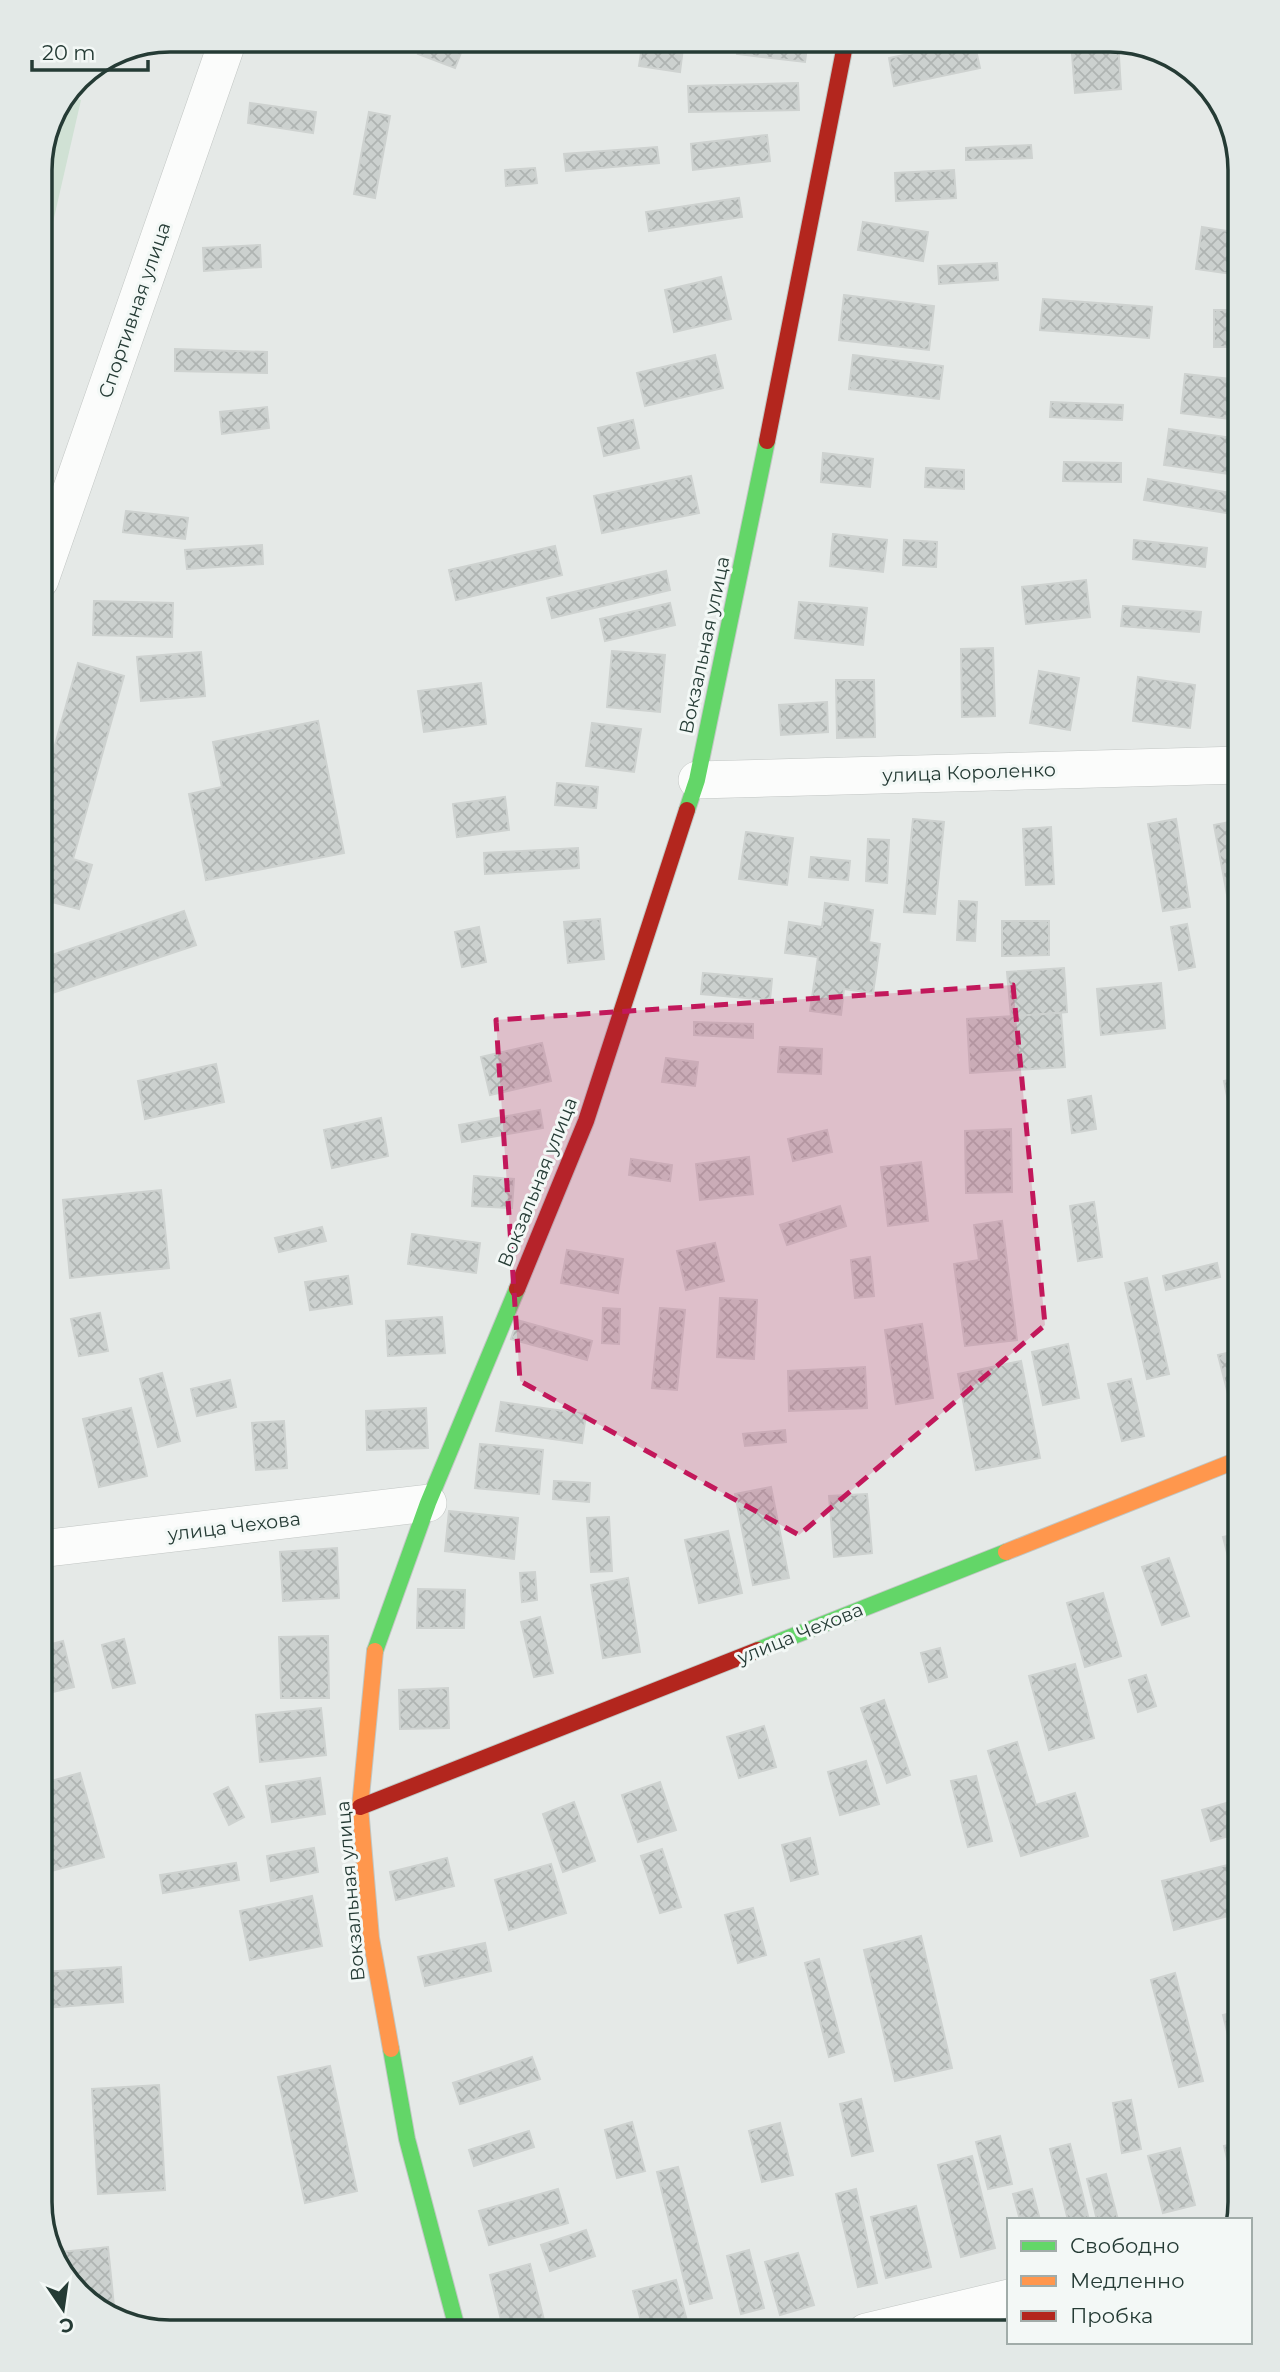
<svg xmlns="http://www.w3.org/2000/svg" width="1280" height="2372" font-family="Montserrat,sans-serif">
	<defs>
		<pattern id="building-cross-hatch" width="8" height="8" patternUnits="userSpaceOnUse" patternTransform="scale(1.75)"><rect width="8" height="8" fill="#ccd1cf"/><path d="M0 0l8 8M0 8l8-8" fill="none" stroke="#afb4b2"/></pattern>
	</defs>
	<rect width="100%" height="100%" fill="#e5e9e7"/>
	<polygon fill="#d0e1d4" points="70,97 81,100 40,279 41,162"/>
	<g fill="url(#building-cross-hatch)" stroke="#ced2d0" stroke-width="2">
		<polygon points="423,40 466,40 455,68 418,54"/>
		<polygon points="643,40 684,40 680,72 639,66"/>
		<polygon points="739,40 808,40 805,62 737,54"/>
		<polygon points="974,41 980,68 894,86 889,58"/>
		<polygon points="1071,41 1118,41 1121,89 1075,93"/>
		<polygon points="798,83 799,110 689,112 688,86"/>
		<polygon points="250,103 316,112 313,133 248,123"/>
		<polygon points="369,112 390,116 375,198 354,194"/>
		<polygon points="767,135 770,161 693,170 691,144"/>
		<polygon points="1234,141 1240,170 1240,174 1232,174"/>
		<polygon points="1031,145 1032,158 966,160 966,148"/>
		<polygon points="657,147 659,163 566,171 564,154"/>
		<polygon points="535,168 537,183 506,186 505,170"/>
		<polygon points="954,170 956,198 896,201 895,173"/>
		<polygon points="739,198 742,217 649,231 646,212"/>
		<polygon points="863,222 928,232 923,261 858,250"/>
		<polygon points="1202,227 1240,233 1240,275 1196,269"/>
		<polygon points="260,245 261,267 204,271 203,248"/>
		<polygon points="997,263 998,280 939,284 938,266"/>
		<polygon points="721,277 731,319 674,332 665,290"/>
		<polygon points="844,295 934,306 929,350 839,340"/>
		<polygon points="1043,299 1152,307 1149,338 1040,330"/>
		<rect x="1214" y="310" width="26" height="37"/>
		<polygon points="175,349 267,352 267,373 175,371"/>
		<polygon points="715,355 723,388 645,406 637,373"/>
		<polygon points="853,355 943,366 939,399 849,389"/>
		<polygon points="1185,374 1240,380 1240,420 1181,413"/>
		<polygon points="1051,402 1123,405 1122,420 1050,417"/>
		<polygon points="267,407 269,428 222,434 220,412"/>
		<polygon points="633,420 639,448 604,456 598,428"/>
		<polygon points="1169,429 1240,439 1237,475 1164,465"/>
		<polygon points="823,453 873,459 870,487 821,482"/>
		<polygon points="1064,462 1121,463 1121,482 1063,481"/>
		<polygon points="926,468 964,470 964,489 925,487"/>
		<polygon points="691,476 699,513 602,533 594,496"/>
		<polygon points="1148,479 1231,493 1227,513 1144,500"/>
		<polygon points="126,511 188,518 185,539 123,532"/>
		<polygon points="833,534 887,540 883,572 830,566"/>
		<polygon points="904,540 937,542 936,567 903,565"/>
		<polygon points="1134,540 1207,548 1205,567 1133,559"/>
		<polygon points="262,545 263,564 187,569 185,550"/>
		<polygon points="555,546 562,575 456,600 449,570"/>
		<polygon points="666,571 670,590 552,618 547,598"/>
		<polygon points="1086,580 1090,617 1026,624 1022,587"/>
		<polygon points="94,601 173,603 172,637 93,635"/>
		<polygon points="799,602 867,608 863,645 795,638"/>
		<polygon points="670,603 675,625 605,641 600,619"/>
		<polygon points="1123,606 1201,612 1199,632 1121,626"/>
		<polygon points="993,648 995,716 962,717 961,649"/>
		<polygon points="612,651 665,655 660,712 607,707"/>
		<polygon points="201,652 205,696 141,701 137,657"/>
		<polygon points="78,663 124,676 73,859 92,865 79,909 40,899 40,798"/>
		<polygon points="1039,671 1079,678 1070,730 1030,723"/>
		<polygon points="1138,677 1195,685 1190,728 1133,721"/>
		<polygon points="836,680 874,680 875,737 837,738"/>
		<polygon points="481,683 486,724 424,732 418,691"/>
		<polygon points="827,702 828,732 781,735 779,705"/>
		<polygon points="318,721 344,853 206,880 189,794 222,787 213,742"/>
		<polygon points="592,723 641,729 634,772 586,766"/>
		<polygon points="557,783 598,787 596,808 555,805"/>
		<polygon points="505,797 509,830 457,837 453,804"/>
		<polygon points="913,819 944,822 935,914 904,912"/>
		<polygon points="1176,819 1190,907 1163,911 1148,824"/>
		<polygon points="1240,820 1240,897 1228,900 1214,825"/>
		<polygon points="1051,827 1054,884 1026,885 1023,829"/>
		<polygon points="746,832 793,838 787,885 739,879"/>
		<polygon points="868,839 889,840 887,883 866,881"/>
		<polygon points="578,848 579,868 485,874 484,853"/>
		<polygon points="811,857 850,861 848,880 809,877"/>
		<polygon points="959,901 977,902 975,941 957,940"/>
		<polygon points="825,903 873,910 869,942 880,944 873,993 844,989 841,1015 810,1011 818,957 785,953 789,922 822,927"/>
		<polygon points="184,911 196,945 40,997 40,959"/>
		<polygon points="600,919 604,959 568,963 564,922"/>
		<polygon points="1002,921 1049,921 1049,955 1002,956"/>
		<polygon points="1187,924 1195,967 1179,970 1171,927"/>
		<polygon points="479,927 486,962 462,967 455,932"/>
		<polygon points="1064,968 1067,1012 1011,1017 1007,972"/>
		<polygon points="703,973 772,979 770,1000 701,994"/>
		<polygon points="1161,983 1165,1028 1101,1035 1097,989"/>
		<polygon points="1061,1013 1065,1067 970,1073 967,1019"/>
		<polygon points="694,1022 753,1024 753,1038 694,1035"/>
		<polygon points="542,1043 551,1081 490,1095 481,1057"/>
		<polygon points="780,1047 822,1049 821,1074 778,1072"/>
		<polygon points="666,1058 698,1062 695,1086 662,1082"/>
		<polygon points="216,1064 224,1102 145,1119 138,1081"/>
		<polygon points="1240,1077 1240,1119 1232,1121 1224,1081"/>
		<polygon points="1091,1096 1096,1129 1072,1133 1068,1100"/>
		<polygon points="540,1110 543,1128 462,1142 459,1125"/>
		<polygon points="381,1118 388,1156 332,1168 324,1130"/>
		<polygon points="1011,1129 1012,1192 966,1193 965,1131"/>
		<polygon points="827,1130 832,1152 793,1161 788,1139"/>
		<polygon points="749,1157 753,1194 700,1200 696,1164"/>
		<polygon points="631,1159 672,1165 670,1181 629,1175"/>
		<polygon points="921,1162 928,1221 888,1226 881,1167"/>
		<polygon points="474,1176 514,1179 512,1208 472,1206"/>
		<polygon points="40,1187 43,1212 40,1212"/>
		<polygon points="161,1190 169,1268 70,1278 63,1200"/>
		<polygon points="1094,1202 1102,1257 1078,1261 1070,1206"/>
		<polygon points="840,1206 846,1226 787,1245 780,1225"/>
		<polygon points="1002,1221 1017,1340 965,1346 954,1264 979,1260 974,1225"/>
		<polygon points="322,1227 326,1241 279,1252 275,1238"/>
		<polygon points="412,1234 480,1243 476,1273 408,1264"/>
		<polygon points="40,1238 48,1238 50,1268 40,1269"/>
		<polygon points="715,1243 724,1281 686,1290 677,1251"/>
		<polygon points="567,1250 623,1259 618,1293 561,1283"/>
		<polygon points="870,1257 874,1296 855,1298 851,1260"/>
		<polygon points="1217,1263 1220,1277 1166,1290 1163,1276"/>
		<polygon points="348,1276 352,1304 310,1310 305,1282"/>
		<polygon points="1147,1278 1169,1374 1147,1379 1125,1283"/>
		<polygon points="720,1298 757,1300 754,1359 717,1357"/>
		<polygon points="603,1308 620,1309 619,1344 602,1343"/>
		<polygon points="660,1308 685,1310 677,1390 652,1388"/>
		<polygon points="100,1313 108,1351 79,1356 71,1319"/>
		<polygon points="442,1317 445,1353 388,1356 386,1321"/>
		<polygon points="517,1320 592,1341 587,1360 511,1339"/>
		<polygon points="922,1324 933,1398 896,1404 885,1330"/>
		<polygon points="1068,1344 1079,1398 1043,1405 1032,1352"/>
		<polygon points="1240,1350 1240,1403 1231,1406 1218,1355"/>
		<polygon points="1021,1361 1040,1458 976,1470 958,1374"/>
		<polygon points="865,1367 867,1408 789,1411 788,1371"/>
		<polygon points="162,1373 180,1441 158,1447 140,1379"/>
		<polygon points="1131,1379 1144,1436 1122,1441 1108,1384"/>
		<polygon points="230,1380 236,1407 197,1416 191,1389"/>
		<polygon points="501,1402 586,1414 582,1443 496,1431"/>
		<polygon points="131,1408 147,1476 99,1487 83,1419"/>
		<polygon points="426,1408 428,1448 367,1450 366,1411"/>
		<polygon points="284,1421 287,1468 256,1470 252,1423"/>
		<polygon points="785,1430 786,1442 745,1446 743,1434"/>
		<polygon points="480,1444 543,1450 539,1494 475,1488"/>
		<polygon points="554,1481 590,1483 589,1502 553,1499"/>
		<polygon points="771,1487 789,1578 753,1585 735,1494"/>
		<polygon points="867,1494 872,1553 834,1557 829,1496"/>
		<polygon points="449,1511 518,1518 514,1559 445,1551"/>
		<polygon points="609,1517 612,1571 591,1572 587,1518"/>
		<polygon points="728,1531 742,1593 699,1603 685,1540"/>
		<polygon points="1240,1533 1240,1602 1223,1537"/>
		<polygon points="337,1548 339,1598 283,1601 280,1552"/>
		<polygon points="1169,1558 1189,1616 1162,1625 1142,1567"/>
		<polygon points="535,1572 537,1600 522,1602 520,1573"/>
		<polygon points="628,1578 640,1652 603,1658 591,1585"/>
		<polygon points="418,1589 465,1590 464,1628 417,1628"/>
		<polygon points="1103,1593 1121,1656 1085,1667 1067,1603"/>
		<polygon points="540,1617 553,1673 534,1677 521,1622"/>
		<polygon points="328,1636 329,1698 281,1698 279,1637"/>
		<polygon points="124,1639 135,1683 113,1688 102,1645"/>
		<polygon points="63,1641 74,1687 40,1695 40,1647"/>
		<polygon points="940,1648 947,1677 929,1682 921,1653"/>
		<polygon points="1075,1664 1094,1738 1049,1750 1029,1676"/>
		<polygon points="1146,1675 1156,1706 1138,1712 1129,1680"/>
		<polygon points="448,1688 449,1728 400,1729 399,1690"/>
		<polygon points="884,1700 910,1775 887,1783 861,1708"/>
		<polygon points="321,1708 326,1755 260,1762 256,1715"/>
		<polygon points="764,1726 776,1767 739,1778 727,1737"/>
		<polygon points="1017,1742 1036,1805 1075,1793 1088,1836 1021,1856 988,1751"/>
		<polygon points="866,1761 879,1804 840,1815 828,1772"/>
		<polygon points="80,1773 104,1857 40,1874 40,1784"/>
		<polygon points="976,1776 992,1841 968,1847 951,1781"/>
		<polygon points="320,1778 325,1814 272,1822 266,1786"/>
		<polygon points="660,1782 676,1830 638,1842 622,1795"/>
		<polygon points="228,1787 244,1817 229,1825 214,1794"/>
		<polygon points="1240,1799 1240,1833 1211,1841 1202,1810"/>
		<polygon points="574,1802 595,1861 563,1872 543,1814"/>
		<polygon points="810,1838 818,1874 791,1881 782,1845"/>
		<polygon points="314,1848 318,1872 271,1881 267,1856"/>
		<polygon points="662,1849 681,1907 660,1913 641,1856"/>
		<polygon points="447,1858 454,1886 396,1900 390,1872"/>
		<polygon points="1240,1862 1240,1913 1174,1930 1162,1881"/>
		<polygon points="236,1863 239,1880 163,1893 160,1875"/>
		<polygon points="551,1864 566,1913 509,1930 495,1880"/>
		<polygon points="312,1896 322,1946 250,1960 240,1911"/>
		<polygon points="753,1908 766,1955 738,1963 725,1915"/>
		<polygon points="921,1936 952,2068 895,2081 864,1950"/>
		<polygon points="485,1943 491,1971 425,1986 418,1957"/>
		<polygon points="819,1959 844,2052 829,2057 805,1963"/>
		<polygon points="121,1967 123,2002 45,2008 42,1972"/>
		<polygon points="1175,1973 1203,2081 1179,2087 1151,1980"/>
		<polygon points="1240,2011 1240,2053 1233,2055 1223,2015"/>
		<polygon points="532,2057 540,2079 460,2104 453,2083"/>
		<polygon points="330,2066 357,2191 305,2203 278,2077"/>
		<polygon points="159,2085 165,2190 98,2194 92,2089"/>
		<polygon points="861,2099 873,2151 852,2156 840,2104"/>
		<polygon points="1131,2100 1141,2149 1122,2153 1113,2103"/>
		<polygon points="632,2122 645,2171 617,2178 605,2130"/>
		<polygon points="780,2123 793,2175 762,2182 749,2131"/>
		<polygon points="529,2131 534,2147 474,2166 469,2150"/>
		<polygon points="1000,2136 1012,2184 988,2189 976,2142"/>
		<polygon points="1240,2142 1240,2194 1236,2195 1224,2146"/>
		<polygon points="1070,2144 1089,2220 1068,2220 1050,2149"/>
		<polygon points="1180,2148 1195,2205 1163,2213 1148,2156"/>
		<polygon points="972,2156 995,2248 961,2257 938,2165"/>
		<polygon points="678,2167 712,2298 690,2304 657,2172"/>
		<polygon points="1106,2174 1118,2220 1097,2220 1087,2179"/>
		<polygon points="558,2189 568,2223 489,2245 479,2211"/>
		<polygon points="856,2189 877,2283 858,2287 836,2194"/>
		<polygon points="1032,2189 1040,2220 1020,2220 1013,2194"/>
		<polygon points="916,2206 931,2267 886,2278 871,2217"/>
		<polygon points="586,2230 595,2256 550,2271 541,2245"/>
		<polygon points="108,2247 115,2316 98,2310 51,2253"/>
		<polygon points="749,2250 764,2308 741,2314 727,2256"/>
		<polygon points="798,2253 814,2305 780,2315 765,2262"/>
		<polygon points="530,2264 547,2332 504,2332 490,2275"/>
		<polygon points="676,2280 690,2332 644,2332 633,2291"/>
	</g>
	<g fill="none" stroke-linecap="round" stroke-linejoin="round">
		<g stroke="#c2c6c4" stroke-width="38">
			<g id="street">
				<polyline points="40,580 228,40"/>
				<polyline points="697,780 1240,765"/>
				<polyline points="40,1549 428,1503"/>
				<polyline points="866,2332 1009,2298"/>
			</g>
		</g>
		<g stroke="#c1c7c4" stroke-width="18">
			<g id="fast">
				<polyline points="687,810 697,780 767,441"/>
				<polyline points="758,1650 1006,1552"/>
				<polyline points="375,1651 428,1503 517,1289"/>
				<polyline points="391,2049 407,2139 458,2332"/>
			</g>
		</g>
		<g stroke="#c1c7c4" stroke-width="18">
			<g id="slow">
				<polyline points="1006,1552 1240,1459"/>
				<polyline points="375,1651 360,1807 371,1938 391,2049"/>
			</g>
		</g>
		<g stroke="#c1c7c4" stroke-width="18">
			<g id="jam">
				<polyline points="767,441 846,40"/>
				<polyline points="517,1289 586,1121 687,810"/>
				<polyline points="360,1807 758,1650"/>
			</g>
		</g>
		<use href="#street" stroke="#fbfcfb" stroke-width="37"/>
		<use href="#fast" stroke="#63d668" stroke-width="16"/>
		<use href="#slow" stroke="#ff974d" stroke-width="16"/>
		<use href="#jam" stroke="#b3261e" stroke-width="16"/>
	</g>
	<path fill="#c2185b" fill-opacity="0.2" stroke="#c2185b" stroke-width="5" stroke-dasharray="14 9" stroke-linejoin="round" d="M1013,985l32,340 -246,210 -279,-154 -24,-361z"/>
	<g text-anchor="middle" stroke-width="6" stroke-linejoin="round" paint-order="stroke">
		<g font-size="19" fill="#253b35" stroke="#f3f8f6">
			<text transform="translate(134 310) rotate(-71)" y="7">Спортивная улица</text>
			<text transform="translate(704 645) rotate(-78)" y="7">Вокзальная улица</text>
			<text transform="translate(969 772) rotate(-2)" y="7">улица Короленко</text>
			<text transform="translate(537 1182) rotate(-68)" y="7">Вокзальная улица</text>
			<text transform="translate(234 1526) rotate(-7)" y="7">улица Чехова</text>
			<text transform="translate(800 1633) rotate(-22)" y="7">улица Чехова</text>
			<text transform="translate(350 1891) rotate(-95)" y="7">Вокзальная улица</text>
		</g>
	</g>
	<path d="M0 0H1280V2372H0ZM170 52H1110A118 118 0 0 1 1228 170V2202A118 118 0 0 1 1110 2320H170A118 118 0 0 1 52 2202V170A118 118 0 0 1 170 52Z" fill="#e3e9e7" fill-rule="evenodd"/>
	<path fill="none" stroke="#253b35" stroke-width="3.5" d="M170 52H1110A118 118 0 0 1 1228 170V2202A118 118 0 0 1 1110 2320H170A118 118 0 0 1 52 2202V170A118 118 0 0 1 170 52Z"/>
	<rect x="1007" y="2218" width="245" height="126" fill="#f3f8f6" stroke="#a1aca9" stroke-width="2"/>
	<rect x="1021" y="2241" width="35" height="10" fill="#63d668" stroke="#a1aca9" stroke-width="2"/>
	<text x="1070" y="2253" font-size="21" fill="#253b35">Свободно</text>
	<rect x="1021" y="2276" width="35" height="10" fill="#ff974d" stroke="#a1aca9" stroke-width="2"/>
	<text x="1070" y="2288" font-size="21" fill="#253b35">Медленно</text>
	<rect x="1021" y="2311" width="35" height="10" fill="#b3261e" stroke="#a1aca9" stroke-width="2"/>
	<text x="1070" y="2323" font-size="21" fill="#253b35">Пробка</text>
	<g transform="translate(63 2309) rotate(167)" stroke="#f3f8f6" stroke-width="5" paint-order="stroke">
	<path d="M0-5L12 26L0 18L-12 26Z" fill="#253b35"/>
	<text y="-10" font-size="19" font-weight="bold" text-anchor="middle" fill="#253b35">С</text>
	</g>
	<path d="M32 60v10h116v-10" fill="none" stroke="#253b35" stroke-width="3.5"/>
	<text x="42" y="60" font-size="21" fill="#253b35" stroke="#f3f8f6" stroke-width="5" paint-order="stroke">20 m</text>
</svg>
